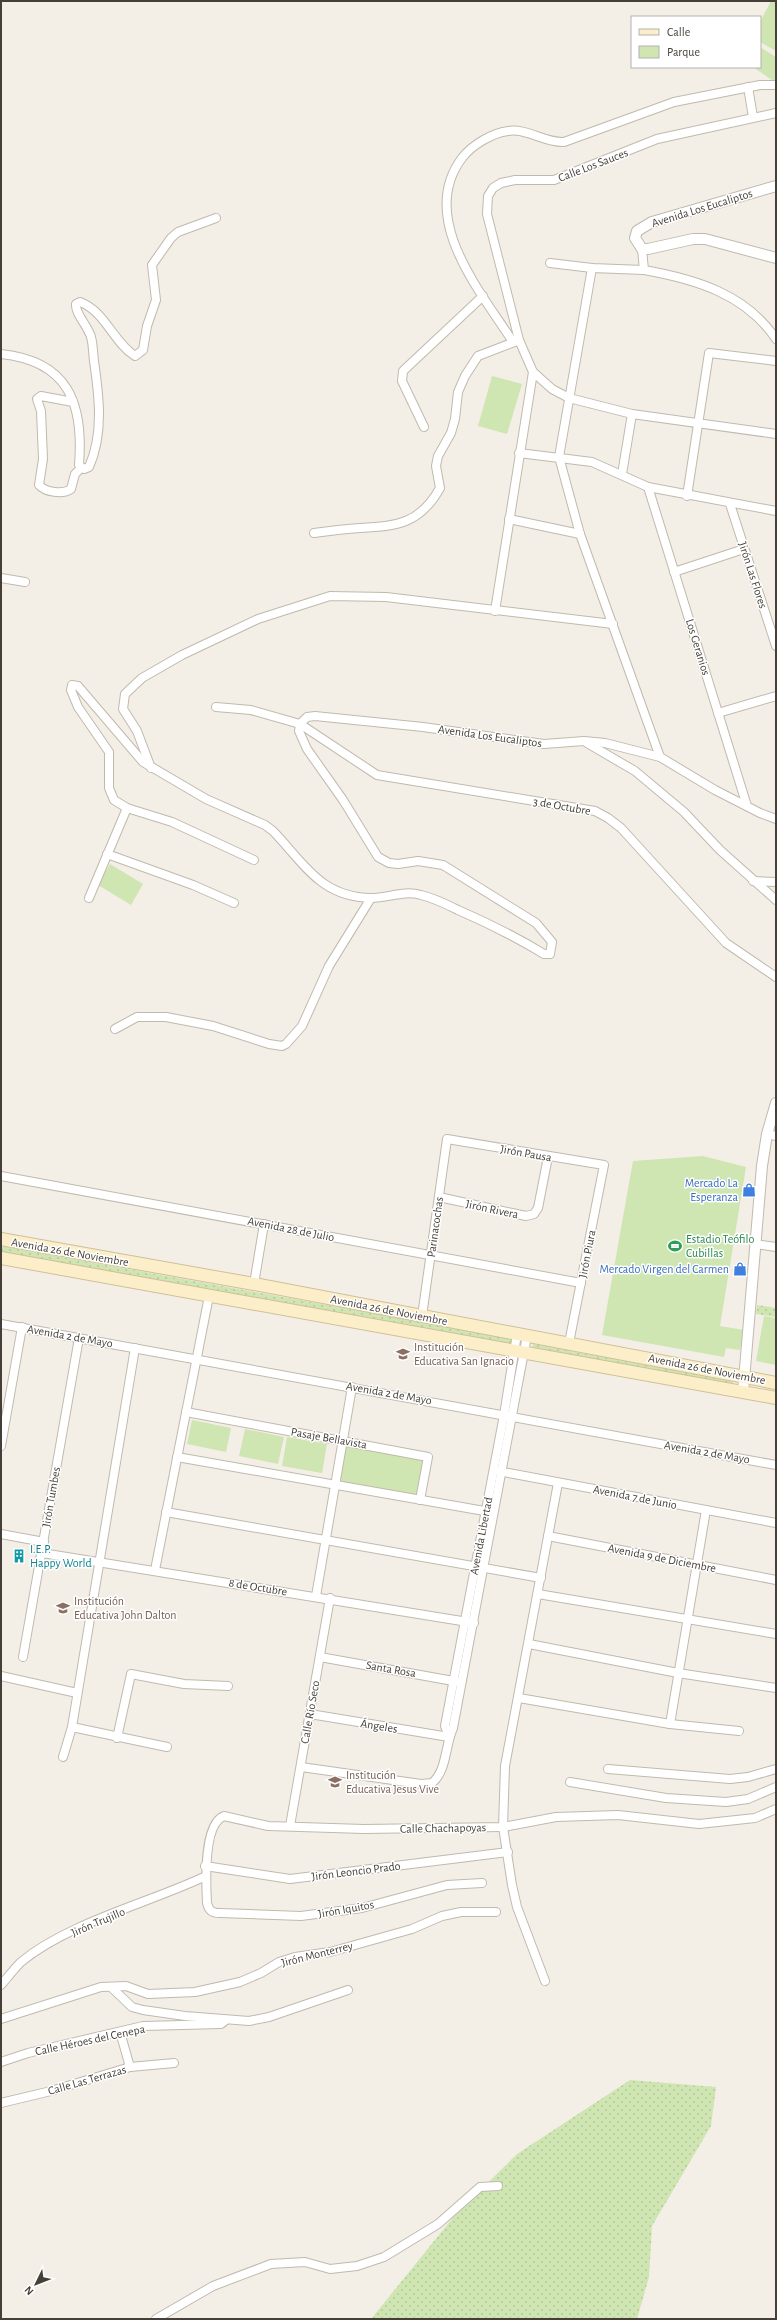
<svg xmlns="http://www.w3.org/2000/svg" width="777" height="2320" font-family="'Alegreya Sans',sans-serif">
	<defs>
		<pattern id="grass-dots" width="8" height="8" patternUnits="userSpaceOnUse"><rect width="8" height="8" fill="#cfe5b2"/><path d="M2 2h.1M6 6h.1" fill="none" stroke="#b3c69a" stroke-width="1.8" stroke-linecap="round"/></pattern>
	</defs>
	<rect width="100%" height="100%" fill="#f3efe7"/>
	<g fill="url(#grass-dots)">
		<polygon points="1,1246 515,1339 515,1345 1,1252"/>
		<polygon points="757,1305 776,1308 776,1317 756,1314"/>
		<polygon points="533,1344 733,1381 732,1385 532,1348"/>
		<polygon points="630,2080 716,2087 711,2126 652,2226 649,2277 637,2319 371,2319 456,2214 517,2154"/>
	</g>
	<g fill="#cfe5b2">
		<polygon points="771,1 776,1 776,51 760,42 760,22"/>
		<polygon points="760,47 776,57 775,82 753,67 760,67"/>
		<polygon points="492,376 522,384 507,434 478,426"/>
		<polygon points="110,864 143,884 131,905 98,885"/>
		<polygon points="703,1156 746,1167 720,1326 744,1330 740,1350 726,1348 724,1357 602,1335 633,1161"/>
		<polygon points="764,1316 776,1318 776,1365 756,1361"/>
		<polygon points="192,1420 231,1428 226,1452 187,1444"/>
		<polygon points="245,1429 284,1437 278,1464 239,1456"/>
		<polygon points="287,1437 327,1444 322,1473 282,1466"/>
		<polygon points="343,1446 425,1460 418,1495 337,1481"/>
	</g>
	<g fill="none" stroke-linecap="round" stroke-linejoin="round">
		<g stroke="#c1b9ad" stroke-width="10">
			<g id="minor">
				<polyline points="748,87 753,117"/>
				<polyline points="776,113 657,139 554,180 515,180 501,183 493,188 488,196 487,214 519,340 533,372 552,389 569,398 632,414 776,434"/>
				<path d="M642,249l2,21c51,9 102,24 132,69"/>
				<polyline points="550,263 592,268 644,270"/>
				<polyline points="592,268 559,457 580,534 660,757"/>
				<path d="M513,342c-32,-50 -96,-124 -51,-184 10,-13 30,-25 46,-27 20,-3 36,12 56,11l110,-40 86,-17h16"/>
				<path d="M1,354c67,7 83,49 78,111l5,4 5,-2c15,-34 10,-71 5,-106 -1,-8 -1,-17 -3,-24 -3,-11 -16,-23 -15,-33l4,-2c25,9 33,40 55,54l8,-6 4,-24 9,-26 -4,-35 19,-27 7,-6 38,-14"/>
				<path d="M73,402l-32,-6 -4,3 4,12 2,48 -4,26c6,7 24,10 32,4l4,-15 6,-6"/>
				<polyline points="424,427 402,381 403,371 483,296"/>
				<polyline points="519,453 592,462 648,487 776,511"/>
				<polyline points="622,474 632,414"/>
				<polyline points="648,487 747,806"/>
				<polyline points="687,496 709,353 776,361"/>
				<polyline points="730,504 776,646"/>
				<polyline points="509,519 580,534"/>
				<path d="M314,533c15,-2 31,-4 46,-5 37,-2 60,-4 80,-40l-4,-22 2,-10 13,-23 4,-14 3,-27 7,-16 13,-20 39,-15"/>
				<polyline points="674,572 744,549"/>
				<polyline points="1,578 25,582"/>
				<polyline points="495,611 533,372"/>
				<polyline points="216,707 251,710 300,724 307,717 315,716 423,727 544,744 584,741 605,743 660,757 715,790 760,813 776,819"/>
				<polyline points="718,713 776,696"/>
				<polyline points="587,743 635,771 684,812 720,850 776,900"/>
				<polyline points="151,768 137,731 123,709 125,694 142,678 182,655 258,619 330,596 386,597 613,624"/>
				<polyline points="107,854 193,885 234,903"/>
				<path d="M254,860l-82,-38 -45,-14 -13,-8 -5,-12v-36l-31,-45 -7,-17 1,-5 6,1 65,76 63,37 59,26 8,6c31,32 47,66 98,67 18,0 32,-8 50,-3 13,3 25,9 37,15 30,13 58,27 86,44h6l2,-12 -16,-19 -93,-58 -25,-4 -20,3 -9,-1 -11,-6 -35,-57 -36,-51 -8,-18 1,-7 77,51 218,36 13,7 13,10 105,115 50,34"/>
				<polyline points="753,881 776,882"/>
				<polyline points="89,898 127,808"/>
				<polyline points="115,1029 137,1017 166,1017 213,1026 269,1044 282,1046 286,1044 302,1026 329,966 371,898"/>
				<polyline points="767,1134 776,1136"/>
				<polyline points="1,1176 581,1283"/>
				<polyline points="439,1197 526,1216 534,1214 538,1208 548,1157"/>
				<polyline points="755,1244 776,1247"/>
				<polyline points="254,1284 264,1224"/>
				<polyline points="422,1316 447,1139 604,1165 569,1343"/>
				<polyline points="1,1324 776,1465"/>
				<polyline points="186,1412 428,1457 420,1500"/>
				<polyline points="1,1446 22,1327"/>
				<polyline points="177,1457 490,1512"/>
				<polyline points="498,1471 776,1523"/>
				<polyline points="166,1512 541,1578"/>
				<polyline points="1,1534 44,1542"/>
				<polyline points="548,1536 776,1580"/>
				<polyline points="42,1553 474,1623"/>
				<polyline points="155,1570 209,1296"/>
				<polyline points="538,1594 776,1634"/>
				<polyline points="316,1596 352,1387"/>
				<polyline points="529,1644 678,1673 776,1688"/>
				<polyline points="23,1657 79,1338"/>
				<polyline points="320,1657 459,1682"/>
				<polyline points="1,1676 77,1693"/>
				<polyline points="519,1698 670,1724 739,1731"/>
				<polyline points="310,1714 449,1737"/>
				<polyline points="670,1724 706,1510"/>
				<polyline points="72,1727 167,1747"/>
				<polyline points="449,1737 445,1726 504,1415 517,1334"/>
				<polyline points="117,1738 131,1674 184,1684 228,1686"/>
				<polyline points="63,1757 72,1727 135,1348"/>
				<path d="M301,1767l120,17 11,-1c15,-12 13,-38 21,-55l74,-392"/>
				<polyline points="608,1769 730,1779 748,1777 776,1769"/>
				<polyline points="570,1782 666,1798 726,1802 748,1799 776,1787"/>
				<polyline points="290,1826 330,1598"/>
				<polyline points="205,1866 290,1879 508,1852"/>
				<path d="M482,1883l-35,2 -85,23 -61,8 -81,-3c-8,0 -11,-2 -13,-10 -1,-19 -4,-79 17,-87l44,10 96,3 139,-2 53,-10 62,-2 81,9 56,-6 21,-9"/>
				<polyline points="545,1981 517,1907 512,1885 503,1827 505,1766 558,1483"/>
				<path d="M1,1985c6,-7 13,-16 20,-23 47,-39 128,-59 185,-86"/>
				<polyline points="111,1987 132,2007 143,2010 185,2016 249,2021 269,2017 348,1990"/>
				<polyline points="1,2019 101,1987 126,1986 148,1994 195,1992 240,1982 261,1973 279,1962 295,1957 330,1952 412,1929 442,1916 461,1912 496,1912"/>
				<polyline points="120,2032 130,2067"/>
				<polyline points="1,2062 28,2053 143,2026 221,2024 226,2020"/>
				<polyline points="1,2103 51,2091 130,2067 174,2063"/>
				<polyline points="156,2319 213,2286 271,2264 305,2262 330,2269 357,2266 384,2257 438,2224 480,2187 498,2186"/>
			</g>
		</g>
		<g stroke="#c1b9ad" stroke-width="12">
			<g id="tertiary">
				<polyline points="776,186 652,222 637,231 635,238 642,249 648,249 693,239 705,239 776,258"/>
				<polyline points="743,1392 762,1166 767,1134 776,1103"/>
			</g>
		</g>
		<g stroke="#d0c099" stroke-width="14">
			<g id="secondary">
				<polyline points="1,1239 254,1284 776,1383"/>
				<polyline points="1,1258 776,1398"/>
			</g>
		</g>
		<use href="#minor" stroke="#fff" stroke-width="8"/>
		<use href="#tertiary" stroke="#fff" stroke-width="10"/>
		<use href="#secondary" stroke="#fbeec9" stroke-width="12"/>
	</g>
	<defs>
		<g id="shop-bare" transform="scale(1.08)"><path d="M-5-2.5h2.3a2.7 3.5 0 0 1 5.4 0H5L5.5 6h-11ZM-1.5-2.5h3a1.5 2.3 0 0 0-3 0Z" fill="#3f7fe0" stroke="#fff" stroke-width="2.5" paint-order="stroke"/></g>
		<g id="stadium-bare" transform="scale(1.08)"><path d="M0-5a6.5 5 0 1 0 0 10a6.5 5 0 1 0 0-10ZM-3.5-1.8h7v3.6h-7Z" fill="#2e9e5b" stroke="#fff" stroke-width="2.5" paint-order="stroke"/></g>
		<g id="school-bare" transform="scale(1.08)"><path d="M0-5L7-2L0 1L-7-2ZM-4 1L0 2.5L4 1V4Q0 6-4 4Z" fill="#8d6e63" stroke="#fff" stroke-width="2.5" paint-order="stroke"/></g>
		<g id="building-bare" transform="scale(1.08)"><path d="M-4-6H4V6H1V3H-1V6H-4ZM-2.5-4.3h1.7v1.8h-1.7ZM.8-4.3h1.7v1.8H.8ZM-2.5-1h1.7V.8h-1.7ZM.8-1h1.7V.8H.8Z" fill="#0f9aa8" stroke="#fff" stroke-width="2.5" paint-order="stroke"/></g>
	</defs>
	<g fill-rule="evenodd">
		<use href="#shop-bare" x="749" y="1190"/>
		<use href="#stadium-bare" x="675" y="1246"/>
		<use href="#shop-bare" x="740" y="1269"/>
		<use href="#school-bare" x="403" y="1354"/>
		<use href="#building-bare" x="19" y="1556"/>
		<use href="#school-bare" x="63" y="1608"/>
		<use href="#school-bare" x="335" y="1782"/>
	</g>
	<g text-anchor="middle" stroke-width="3" stroke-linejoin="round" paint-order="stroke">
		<g font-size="12" fill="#453f37" stroke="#fff">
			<text transform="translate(593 165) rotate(-21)" y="4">Calle Los Sauces</text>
			<text transform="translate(702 208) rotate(-17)" y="4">Avenida Los Eucaliptos</text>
			<text transform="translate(753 575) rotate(72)" y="4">Jirón Las Flores</text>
			<text transform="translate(698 647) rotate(73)" y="4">Los Geranios</text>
			<text transform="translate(490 736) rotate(8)" y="4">Avenida Los Eucaliptos</text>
			<text transform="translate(562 806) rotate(10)" y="4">3 de Octubre</text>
			<text transform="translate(526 1153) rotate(10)" y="4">Jirón Pausa</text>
			<text transform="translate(492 1209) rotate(12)" y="4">Jirón Rivera</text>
			<text transform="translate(435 1227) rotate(-82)" y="4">Parinacochas</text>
			<text transform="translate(291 1229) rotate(11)" y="4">Avenida 28 de Julio</text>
			<text transform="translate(70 1252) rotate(10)" y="4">Avenida 26 de Noviembre</text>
			<text transform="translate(587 1254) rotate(-79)" y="4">Jirón Piura</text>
			<text transform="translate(389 1310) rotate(11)" y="4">Avenida 26 de Noviembre</text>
			<text transform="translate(70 1336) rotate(10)" y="4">Avenida 2 de Mayo</text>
			<text transform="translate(707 1369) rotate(11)" y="4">Avenida 26 de Noviembre</text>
			<text transform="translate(389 1393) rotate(10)" y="4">Avenida 2 de Mayo</text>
			<text transform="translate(329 1438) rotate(10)" y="4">Pasaje Bellavista</text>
			<text transform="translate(707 1452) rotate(10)" y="4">Avenida 2 de Mayo</text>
			<text transform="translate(51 1497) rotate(-80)" y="4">Jirón Tumbes</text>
			<text transform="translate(635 1497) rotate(11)" y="4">Avenida 7 de Junio</text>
			<text transform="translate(481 1536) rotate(-79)" y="4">Avenida Libertad</text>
			<text transform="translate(662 1558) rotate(11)" y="4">Avenida 9 de Diciembre</text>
			<text transform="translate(258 1587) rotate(9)" y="4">8 de Octubre</text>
			<text transform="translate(391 1669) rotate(10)" y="4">Santa Rosa</text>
			<text transform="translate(310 1712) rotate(-80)" y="4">Calle Río Seco</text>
			<text transform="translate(379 1726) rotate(9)" y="4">Ángeles</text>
			<text transform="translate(443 1828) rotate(-1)" y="4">Calle Chachapoyas</text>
			<text transform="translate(356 1871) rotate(-7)" y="4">Jirón Leoncio Prado</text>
			<text transform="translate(346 1909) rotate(-10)" y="4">Jirón Iquitos</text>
			<text transform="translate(98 1922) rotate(-23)" y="4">Jirón Trujillo</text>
			<text transform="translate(317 1954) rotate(-14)" y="4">Jirón Monterrey</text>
			<text transform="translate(90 2040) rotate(-12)" y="4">Calle Héroes del Cenepa</text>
			<text transform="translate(87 2080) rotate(-16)" y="4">Calle Las Terrazas</text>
		</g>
		<g font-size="12" fill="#366cbe" stroke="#fff" text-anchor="end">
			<text x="738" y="1187">Mercado La<tspan x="738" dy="14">Esperanza</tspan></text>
			<text x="729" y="1273">Mercado Virgen del Carmen</text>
		</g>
		<g font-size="12" fill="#27864d" stroke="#fff" text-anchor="start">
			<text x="686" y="1243">Estadio Teófilo<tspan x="686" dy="14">Cubillas</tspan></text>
		</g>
		<g font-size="12" fill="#785e54" stroke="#fff" text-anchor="start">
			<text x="414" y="1351">Institución<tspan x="414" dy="14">Educativa San Ignacio</tspan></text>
			<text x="74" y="1605">Institución<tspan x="74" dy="14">Educativa John Dalton</tspan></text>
			<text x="346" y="1779">Institución<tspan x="346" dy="14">Educativa Jesus Vive</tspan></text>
		</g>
		<g font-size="12" fill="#0d838f" stroke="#fff" text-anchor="start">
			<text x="30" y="1553">I.E.P.<tspan x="30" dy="14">Happy World</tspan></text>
		</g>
	</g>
	<rect width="777" height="2320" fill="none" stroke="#453f37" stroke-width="4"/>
	<rect x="631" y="16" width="130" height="52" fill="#ffffff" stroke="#b5b2af"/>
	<rect x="639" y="29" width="20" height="6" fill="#fbeec9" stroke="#b5b2af"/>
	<text x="667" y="36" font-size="12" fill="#453f37">Calle</text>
	<rect x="639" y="46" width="20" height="12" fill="#cfe5b2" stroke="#b5b2af"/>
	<text x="667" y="56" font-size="12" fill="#453f37">Parque</text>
	<g transform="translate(36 2284) rotate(227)" stroke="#ffffff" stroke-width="3" paint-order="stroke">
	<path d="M0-3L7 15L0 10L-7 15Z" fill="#453f37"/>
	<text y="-6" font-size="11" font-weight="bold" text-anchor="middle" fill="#453f37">N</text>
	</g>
</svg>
